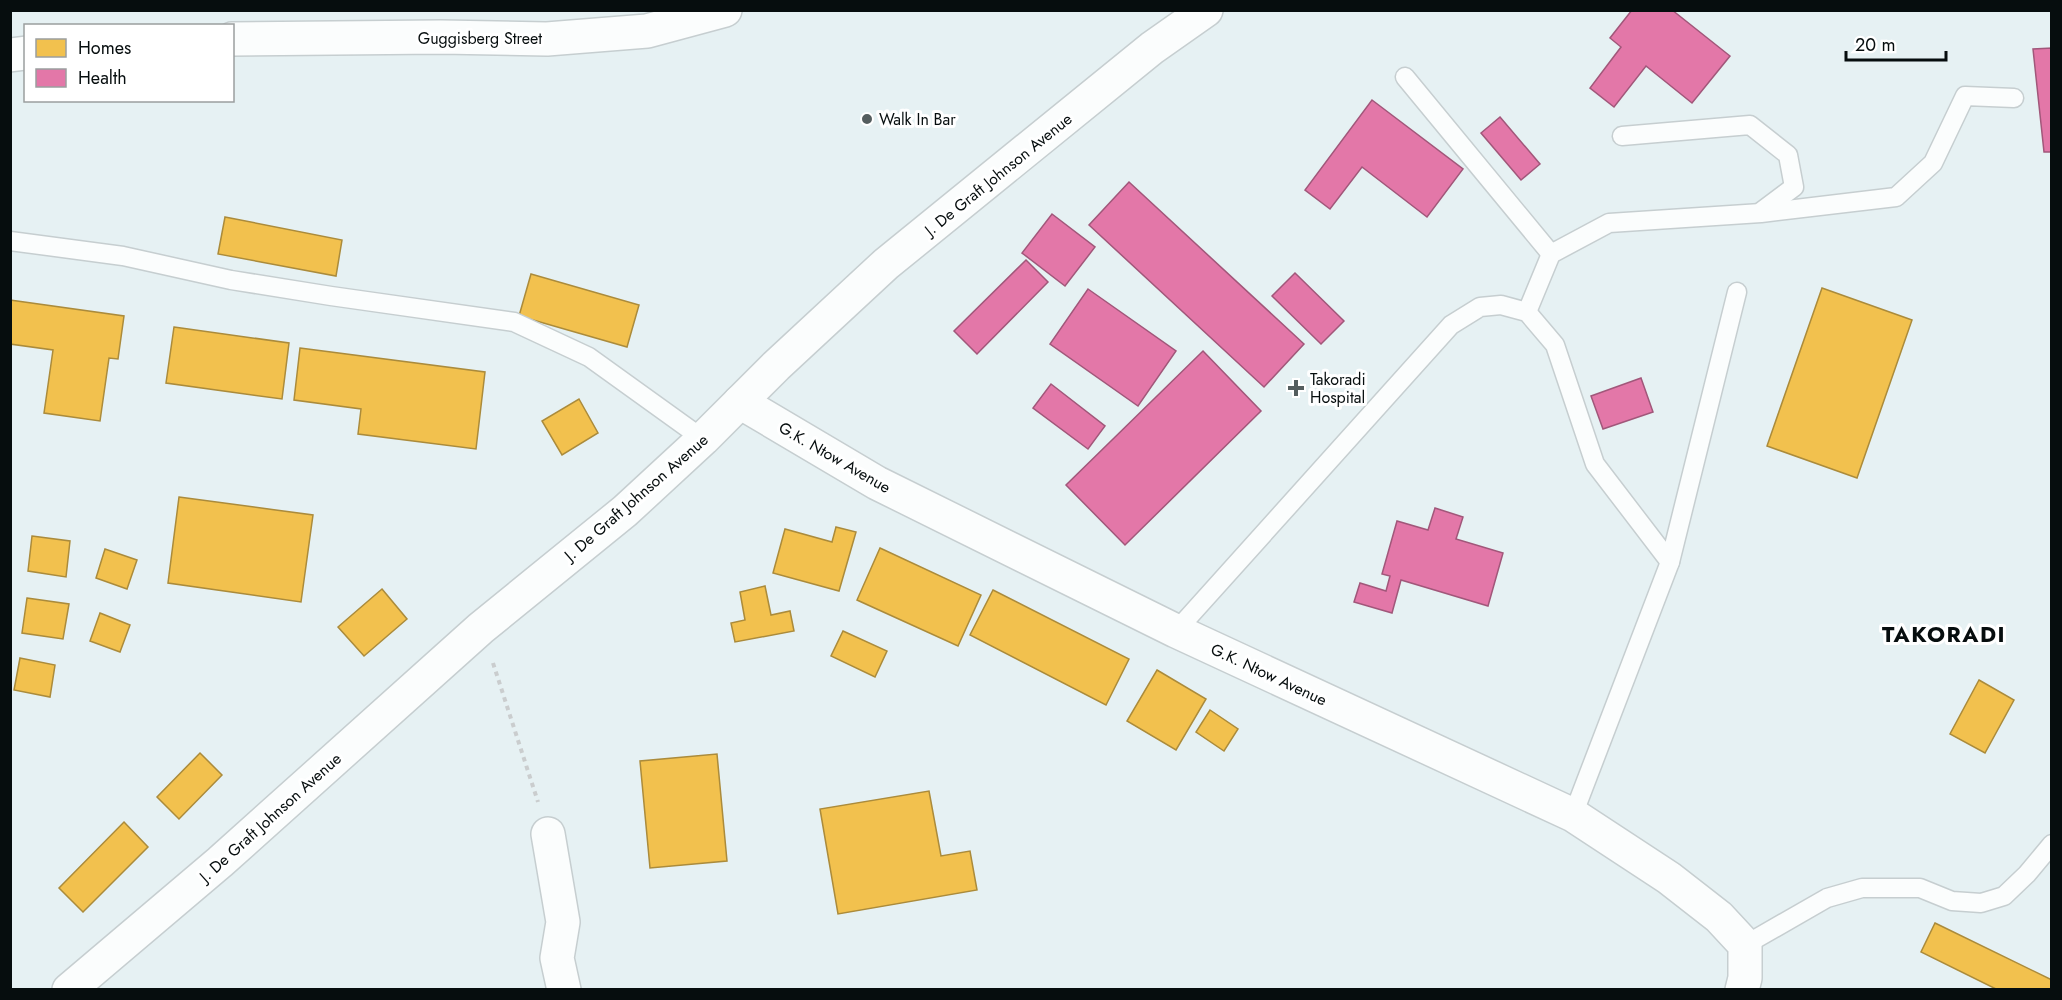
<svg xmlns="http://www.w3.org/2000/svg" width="2062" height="1000" font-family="Jost,sans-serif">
	<rect width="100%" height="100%" fill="#e6f1f3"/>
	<g fill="#f2c14e" stroke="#ab8b3b" stroke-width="1.5">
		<polygon points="225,217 342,240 336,276 218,254"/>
		<polygon points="531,274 639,305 627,347 519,316"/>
		<polygon points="1822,288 1912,320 1857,478 1767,446"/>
		<polygon points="10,300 124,316 118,359 109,358 100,421 44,413 53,350 10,344"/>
		<polygon points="174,327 289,343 282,399 166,383"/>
		<polygon points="300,348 485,372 476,449 358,434 361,409 294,400"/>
		<polygon points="579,399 598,433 562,455 542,421"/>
		<polygon points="179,497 313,515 301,602 168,583"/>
		<polygon points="836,527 856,532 839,591 773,573 785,529 832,542"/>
		<polygon points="32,536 70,541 66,577 28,571"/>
		<polygon points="880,548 981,595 958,646 857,600"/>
		<polygon points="105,549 137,560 127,589 96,578"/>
		<polygon points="765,586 771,615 790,611 794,631 735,642 731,623 745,620 740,592"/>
		<polygon points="382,589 407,619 364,656 338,627"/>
		<polygon points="993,590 1129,659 1106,705 970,635"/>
		<polygon points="27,598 69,604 63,639 22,633"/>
		<polygon points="100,613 130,625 120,652 90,641"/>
		<polygon points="843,631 887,651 875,677 831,656"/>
		<polygon points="20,658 55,665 50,697 14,690"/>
		<polygon points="1157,670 1206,699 1176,750 1127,721"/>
		<polygon points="1979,680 2014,700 1985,753 1950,734"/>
		<polygon points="1210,710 1238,729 1224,751 1196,732"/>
		<polygon points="200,753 222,775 179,819 157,797"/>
		<polygon points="717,754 727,861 650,868 640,761"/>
		<polygon points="929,791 941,856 970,851 977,890 838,914 820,809"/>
		<polygon points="124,822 148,847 83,912 59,888"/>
		<polygon points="1935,923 2052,980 2052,990 1998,990 1921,952"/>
	</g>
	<g fill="#e377a8" stroke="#a1577a" stroke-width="1.5">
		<polygon points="1632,10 1672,10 1730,56 1692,103 1646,66 1614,107 1590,88 1621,47 1610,38"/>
		<polygon points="2052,48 2052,152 2044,152 2033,49"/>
		<polygon points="1372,100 1463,169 1427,217 1362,167 1330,209 1305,190"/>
		<polygon points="1500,117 1540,164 1521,180 1481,133"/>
		<polygon points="1129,182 1304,344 1264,387 1089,225"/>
		<polygon points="1052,214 1095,247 1065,286 1022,253"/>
		<polygon points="1026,260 1048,282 977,354 954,331"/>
		<polygon points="1295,273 1344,321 1321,344 1272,296"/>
		<polygon points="1088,289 1176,351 1138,406 1050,344"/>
		<polygon points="1203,351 1261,411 1125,545 1066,485"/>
		<polygon points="1641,378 1653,412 1603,429 1591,396"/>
		<polygon points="1051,384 1105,426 1088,449 1033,408"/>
		<polygon points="1435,508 1463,517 1456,539 1503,553 1488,606 1401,580 1392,613 1354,602 1360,583 1386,591 1390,576 1382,574 1397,521 1428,530"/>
	</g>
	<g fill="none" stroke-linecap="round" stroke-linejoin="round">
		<g stroke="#c6ced0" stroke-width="21">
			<g id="service">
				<polyline points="1405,77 1551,254"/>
				<polyline points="1622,136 1750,125 1788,155 1794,187 1762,211"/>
				<polyline points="10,241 123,256 231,280 331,296 514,322 589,357 703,439"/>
				<polyline points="1527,312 1551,254 1609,223 1761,213 1896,197 1933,163 1965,96 2014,98"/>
				<polyline points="1176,631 1451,325 1480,307 1501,305 1527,312 1555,345 1595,464 1670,562"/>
				<polyline points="1573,815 1670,562 1737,292"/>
				<polyline points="1745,945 1827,898 1862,888 1920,888 1952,901 1981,903 2004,896 2027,874 2052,844"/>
			</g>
		</g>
		<g stroke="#c6ced0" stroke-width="36">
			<g id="minor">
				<polyline points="232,39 441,37 547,39 647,31 725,10"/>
				<polyline points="10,55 26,53"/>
				<polyline points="740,402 877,483 1176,631 1573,815 1669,878 1719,917 1745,945 1745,978 1742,990"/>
				<polyline points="548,834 563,922 557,958 564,990"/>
			</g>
		</g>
		<g stroke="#c6ced0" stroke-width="36">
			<polyline id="tertiary" points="69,990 220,862 481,628 625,511 703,439 776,366 886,264 1152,48 1206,10"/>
		</g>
		<polyline stroke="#cacdce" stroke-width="4" stroke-dasharray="4.5 4.5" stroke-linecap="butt" points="493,663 538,802"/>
		<use href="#service" stroke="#fbfdfd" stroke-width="18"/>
		<use href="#minor" stroke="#fbfdfd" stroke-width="33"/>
		<use href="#tertiary" stroke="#fbfdfd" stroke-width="33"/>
	</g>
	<g fill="#545d5e" stroke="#fff" stroke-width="2">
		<circle cx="867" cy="119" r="6"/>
		<path d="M1293 379h6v6h6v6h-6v6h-6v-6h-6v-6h6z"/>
	</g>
	<g text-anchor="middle" stroke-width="6" stroke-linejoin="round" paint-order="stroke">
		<g font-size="16" fill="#060d0e" stroke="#fff">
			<text x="480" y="44">Guggisberg Street</text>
			<text transform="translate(998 174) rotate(-39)" y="6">J. De Graft Johnson Avenue</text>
			<text transform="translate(835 457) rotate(30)" y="6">G.K. Ntow Avenue</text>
			<text transform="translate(636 497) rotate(-41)" y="6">J. De Graft Johnson Avenue</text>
			<text transform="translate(1269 674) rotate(25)" y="6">G.K. Ntow Avenue</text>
			<text transform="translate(270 817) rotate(-42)" y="6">J. De Graft Johnson Avenue</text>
		</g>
		<g font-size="16" fill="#060d0e" stroke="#fff" text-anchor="start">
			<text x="879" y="125">Walk In Bar</text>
			<text x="1310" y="385">Takoradi<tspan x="1310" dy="18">Hospital</tspan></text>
		</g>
		<g font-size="22" font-weight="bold" letter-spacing="1.5" fill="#060d0e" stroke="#fff">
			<text x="1944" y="642">TAKORADI</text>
		</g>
	</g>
	<rect width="2062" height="1000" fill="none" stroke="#060d0e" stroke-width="24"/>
	<rect x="24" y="24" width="210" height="78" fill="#ffffff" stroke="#9b9e9f" stroke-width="1.5"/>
	<rect x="36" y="39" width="30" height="18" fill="#f2c14e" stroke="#9b9e9f" stroke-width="1.5"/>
	<text x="78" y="54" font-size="18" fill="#060d0e">Homes</text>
	<rect x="36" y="69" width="30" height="18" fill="#e377a8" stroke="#9b9e9f" stroke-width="1.5"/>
	<text x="78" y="84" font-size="18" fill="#060d0e">Health</text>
	<path d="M1846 51v9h100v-9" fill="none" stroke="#060d0e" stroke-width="3"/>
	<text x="1855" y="51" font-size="18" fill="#060d0e" stroke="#ffffff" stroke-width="4.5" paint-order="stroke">20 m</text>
</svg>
